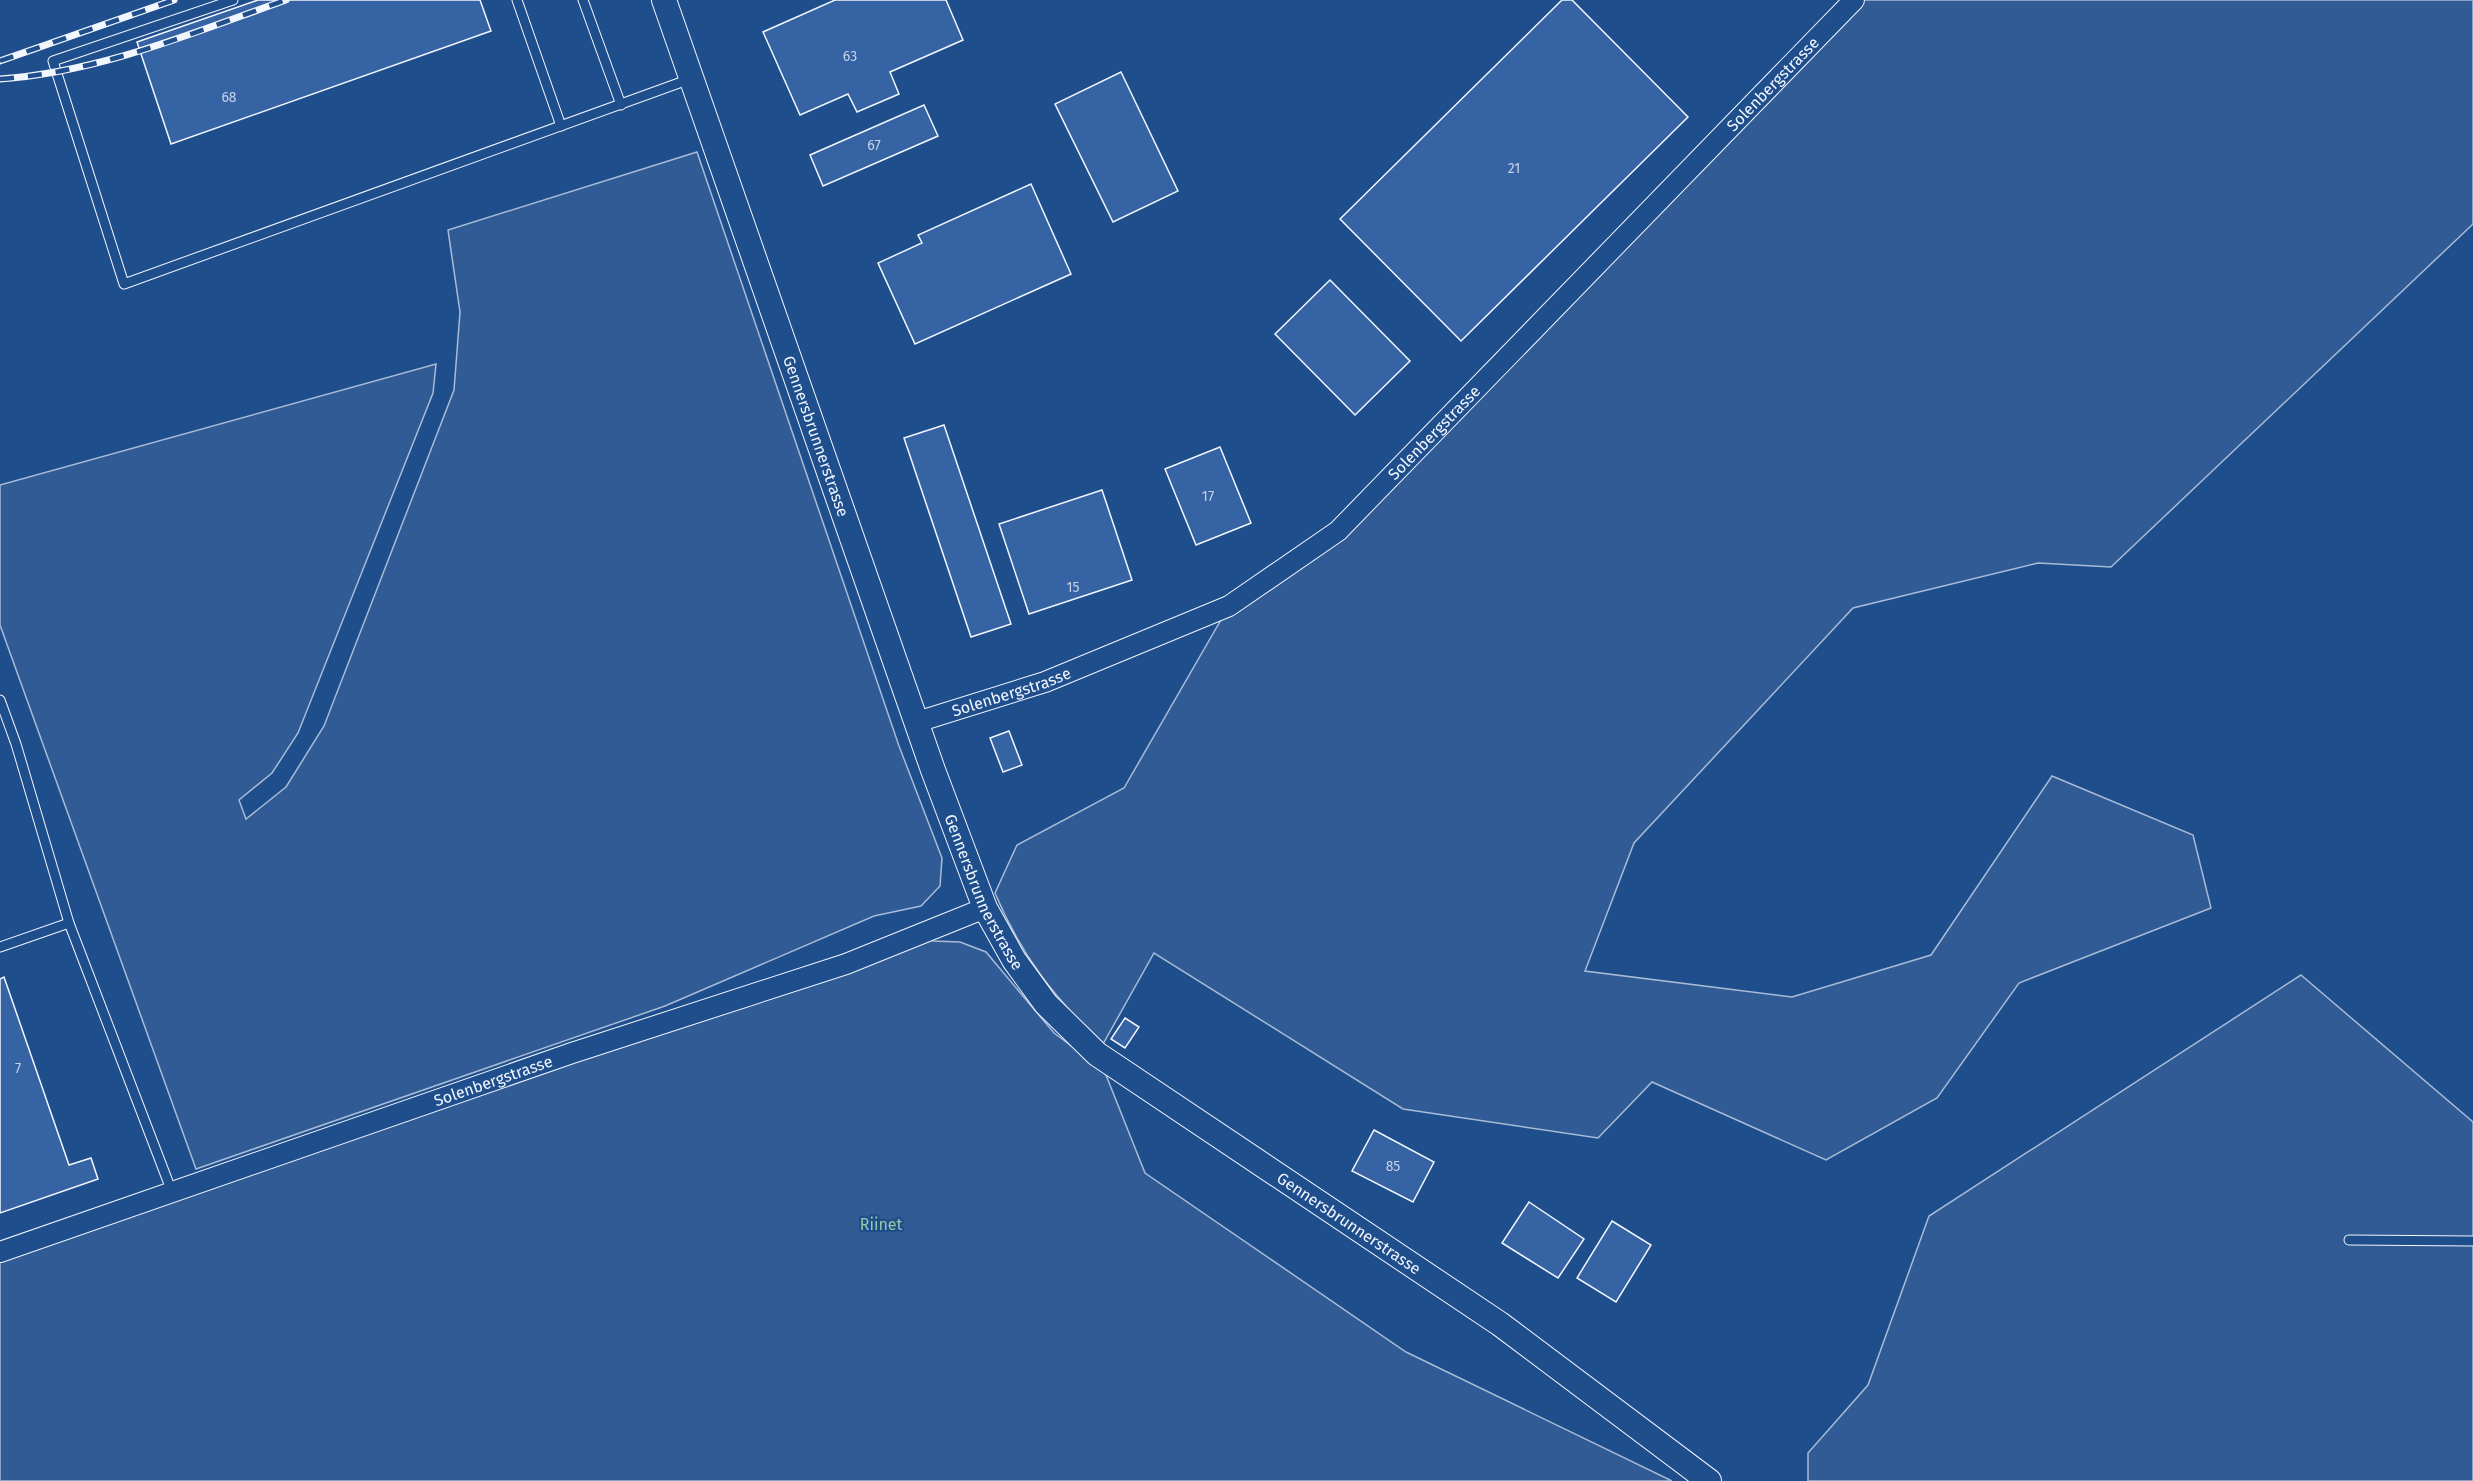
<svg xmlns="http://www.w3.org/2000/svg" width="2473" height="1481" font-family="'Fira Sans',sans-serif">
	<rect width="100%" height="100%" fill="#1f4e8c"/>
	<g fill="#305b95" stroke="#a8bbd7" stroke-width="1.5">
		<path d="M1854,0h619v224l-362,343 -73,-4 -185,45 -219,235 -49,128 207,26 139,-42 121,-179 141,59 18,73 -192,75 -82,115 -111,62 -174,-78 -54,56 -195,-29 -249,-156 -51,91c-49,-46 -82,-89 -108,-151l22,-48 107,-57 105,-182 109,-75z"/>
		<polygon points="697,152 899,746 942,858 940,886 921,906 874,916 665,1006 196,1169 0,625 0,485 436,364 433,393 298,733 272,773 239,800 246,819 286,787 324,726 454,390 460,312 448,230"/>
		<polygon points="927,932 933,941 960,942 986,952 1054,1033 1104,1070 1145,1173 1406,1352 1672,1481 0,1481 0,1252"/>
		<polygon points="2301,975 2473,1122 2473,1481 1808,1481 1808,1453 1868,1385 1929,1216"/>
	</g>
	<g fill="#3563a3" stroke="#f2f6ff" stroke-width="1.5">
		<polygon points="258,0 480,0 491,31 171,144 137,42"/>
		<polygon points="835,0 946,0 963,40 890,72 899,94 857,112 848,94 800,115 763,32"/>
		<polygon points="1562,0 1572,0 1688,117 1461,341 1340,219"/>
		<polygon points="1121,72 1178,191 1113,222 1055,104"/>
		<polygon points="924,105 938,136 823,186 810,155"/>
		<polygon points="1031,184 1071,274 915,344 878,263 922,243 918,235"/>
		<polygon points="1330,280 1410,361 1355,415 1275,334"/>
		<polygon points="944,425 1011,624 971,637 904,438"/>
		<polygon points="1220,447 1251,523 1196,545 1165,469"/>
		<polygon points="1102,490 1132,580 1029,614 999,524"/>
		<polygon points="1009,731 1022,765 1003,772 990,738"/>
		<polygon points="4,977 69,1165 91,1158 98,1179 0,1213 0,979"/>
		<polygon points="1125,1018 1139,1027 1125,1048 1111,1039"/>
		<polygon points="1374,1130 1434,1162 1413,1202 1352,1171"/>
		<polygon points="1529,1202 1584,1239 1558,1278 1502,1243"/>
		<polygon points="1612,1221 1651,1245 1616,1302 1577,1278"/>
	</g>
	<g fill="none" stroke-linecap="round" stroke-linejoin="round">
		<g stroke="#f2f6ff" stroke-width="11">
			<g id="service">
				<polyline points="233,0 53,61 124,284 690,79"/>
				<polyline points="517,0 561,126"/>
				<polyline points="583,0 621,105"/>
				<polyline points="0,700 16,744 69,923 172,1192"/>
				<polyline points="0,947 69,923"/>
				<polyline points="2349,1240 2473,1241"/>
			</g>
		</g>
		<g stroke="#f2f6ff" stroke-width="22">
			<g id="minor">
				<path id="s1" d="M917,722l128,-40 184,-76 109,-75 516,-531"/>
				<path id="s2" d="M0,1252l572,-199 274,-89 139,-56"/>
			</g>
		</g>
		<g stroke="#f2f6ff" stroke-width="26">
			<g id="tertiary">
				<path id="s3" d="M664,0l269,770 52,138 29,52 32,44 51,50 403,270 209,157"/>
			</g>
		</g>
		<use href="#service" stroke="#1f4e8c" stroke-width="9"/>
		<use href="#minor" stroke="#1f4e8c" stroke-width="20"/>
		<use href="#tertiary" stroke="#1f4e8c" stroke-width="24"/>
		<g stroke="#f2f6ff" stroke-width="7">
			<g id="rail">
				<polyline points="0,61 174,0"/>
				<path d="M0,79c100,-7 192,-46 286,-79"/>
			</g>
		</g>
		<use href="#rail" stroke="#1f4e8c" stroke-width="4.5" stroke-dasharray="14" stroke-linecap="butt"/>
	</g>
	<g text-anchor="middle" stroke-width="4.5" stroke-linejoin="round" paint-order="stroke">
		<g font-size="14" fill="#c3d1e8">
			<text x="850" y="61">63</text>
			<text x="229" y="102">68</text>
			<text x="874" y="150">67</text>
			<text x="1514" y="173">21</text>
			<text x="1208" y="501">17</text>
			<text x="1073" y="592">15</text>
			<text x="18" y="1073">7</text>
			<text x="1393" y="1171">85</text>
		</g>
		<g font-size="16" fill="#f2f6ff" stroke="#1f4e8c">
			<text dy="6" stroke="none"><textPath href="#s1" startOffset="1089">Solenbergstrasse</textPath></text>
			<text dy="6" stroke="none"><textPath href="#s1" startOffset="603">Solenbergstrasse</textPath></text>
			<text dy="6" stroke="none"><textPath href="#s3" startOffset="462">Gennersbrunnerstrasse</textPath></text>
			<text dy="6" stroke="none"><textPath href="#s1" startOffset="99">Solenbergstrasse</textPath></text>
			<text dy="6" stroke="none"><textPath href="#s3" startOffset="948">Gennersbrunnerstrasse</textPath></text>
			<text dy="6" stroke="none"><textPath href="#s2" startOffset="522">Solenbergstrasse</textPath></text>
			<text dy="6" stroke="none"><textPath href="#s3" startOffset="1452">Gennersbrunnerstrasse</textPath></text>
		</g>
		<g font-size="16" fill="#97c8a6" stroke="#1f4e8c">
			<text x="881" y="1230">Riinet</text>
		</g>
	</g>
</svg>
